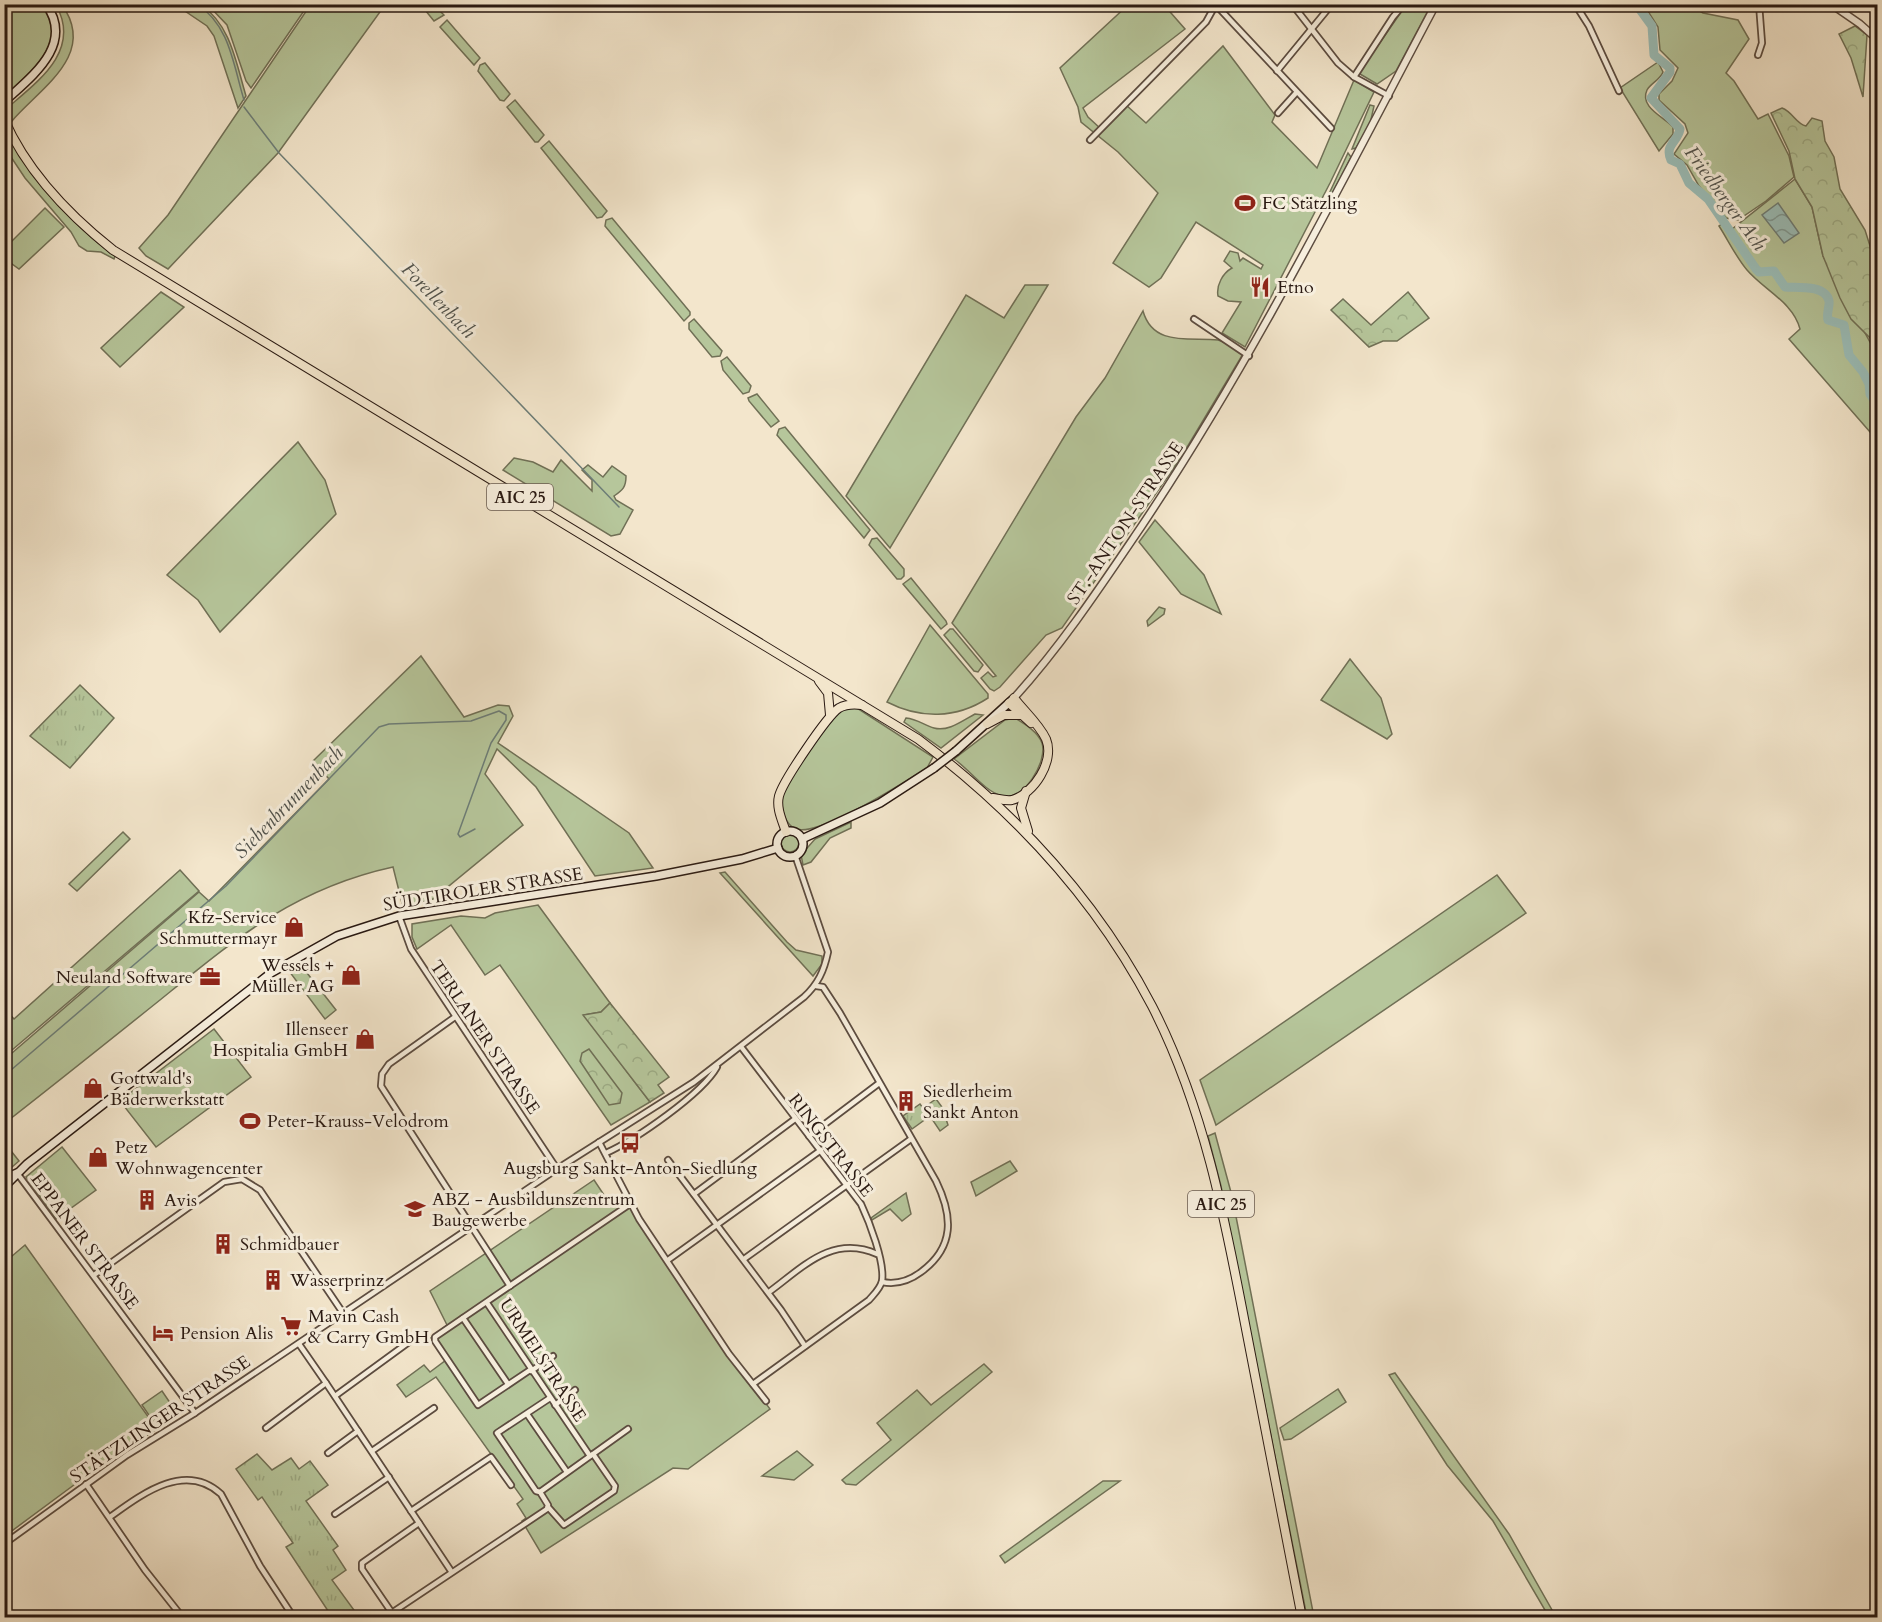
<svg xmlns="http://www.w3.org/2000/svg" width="1882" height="1622" font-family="Cardo,serif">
	<defs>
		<pattern id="forest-crowns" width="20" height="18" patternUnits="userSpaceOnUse" patternTransform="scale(1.5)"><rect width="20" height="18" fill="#b6c69b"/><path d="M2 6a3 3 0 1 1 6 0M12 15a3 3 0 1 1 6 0" fill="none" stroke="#9caa84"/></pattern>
		<pattern id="park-tufts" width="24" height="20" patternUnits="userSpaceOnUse" patternTransform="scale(1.5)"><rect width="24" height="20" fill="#b6c69b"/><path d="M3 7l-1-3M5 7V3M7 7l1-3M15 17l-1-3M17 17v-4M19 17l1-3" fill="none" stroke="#9caa84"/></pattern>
		<pattern id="water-waves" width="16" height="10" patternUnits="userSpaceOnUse" patternTransform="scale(1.5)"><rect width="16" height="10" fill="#9bbfba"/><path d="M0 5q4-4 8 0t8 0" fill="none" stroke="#7e9a96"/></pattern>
	</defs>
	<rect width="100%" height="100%" fill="#f3e6cc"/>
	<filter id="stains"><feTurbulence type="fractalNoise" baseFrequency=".00333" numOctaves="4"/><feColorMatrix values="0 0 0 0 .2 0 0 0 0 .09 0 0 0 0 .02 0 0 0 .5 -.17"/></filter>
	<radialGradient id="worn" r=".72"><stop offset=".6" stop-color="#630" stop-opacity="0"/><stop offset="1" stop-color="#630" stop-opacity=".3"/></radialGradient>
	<g fill="#b6c69b" stroke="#707056" stroke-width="1.5">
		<polygon points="311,4 385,5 278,153 168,269 146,256 139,248 168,215"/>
		<path d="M5,5h35c33,35 -11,68 -35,91z"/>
		<path d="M56,5h6c36,50 -23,84 -50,116l-6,-12c31,-27 76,-58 50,-104z"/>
		<path d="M176,5h25c30,20 35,58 45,91l-8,12 -24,-72 -7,-10z"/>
		<polygon points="208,5 308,5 251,88 246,81 227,25"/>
		<polygon points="421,5 434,5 444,15 434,21"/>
		<path d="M1128,5h36l21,24 -102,79 5,9 13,12 25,-24 20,18 77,-77 52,69 -3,7 45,46 37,-88 20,12 -44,91 -85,164 -23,-14 19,-31 -13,-1 -10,-5c-2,-11 5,-23 14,-28l-8,-7 6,-10 8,2 2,8 3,-3 18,11 2,-4 -67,-43 -35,56 -12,9 -36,-24 45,-70 -40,-41 -37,-30 -3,-15 -18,-39z"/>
		<polygon points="1406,5 1431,5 1396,71 1377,84 1360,74 1360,71"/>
		<polygon points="1644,5 1690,5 1703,13 1738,20 1749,39 1726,73 1734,81 1758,119 1768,114 1789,156 1794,177 1766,201 1738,220 1726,218 1699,186 1687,165 1674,154 1688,133 1685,124 1659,100 1659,94 1672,81 1678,68 1660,50 1658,27"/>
		<polygon points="447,20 480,58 474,65 440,27"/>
		<path d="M1658,62l5,10c-3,8 -12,11 -16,18 -8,17 17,27 26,37v7l-14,17 -39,-63z"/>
		<polygon points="485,63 510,94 504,101 500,100 478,71 480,65"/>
		<polygon points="515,100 544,135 538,142 535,142 507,107"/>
		<polygon points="1370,105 1374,106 1370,124 1356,148 1352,149"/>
		<path d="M4,127c30,51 63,95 111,129l-1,3 -13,-7 -14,-1 -8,-5 -8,-14 -46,-54 -20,-30z"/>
		<polygon points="549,141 607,211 602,217 597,218 541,148"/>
		<polygon points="1348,153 1351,157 1325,208 1322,209"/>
		<path d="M1795,179l17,28 11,49 54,99v85l-88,-101 11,-10c-7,-27 -36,-39 -53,-59 -11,-13 -19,-30 -28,-44l3,-2 33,48 4,-2 -28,-40z"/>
		<polygon points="45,208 64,227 19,269 12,264 5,272 5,248"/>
		<polygon points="612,218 690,312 690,315 684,321 605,226 606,220"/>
		<polygon points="1025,285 1048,285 890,548 846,496 966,295 1004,318"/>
		<polygon points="161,292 184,307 120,367 101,348"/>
		<path d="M1143,311c10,36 47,26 75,29 9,2 17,9 25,14l-63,105 -118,169 -16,7 -46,52 -6,4 -4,-2 -9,-11 7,-6 5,5 3,-1 -44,-53 124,-206 29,-39z"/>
		<polygon points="694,319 722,351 720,356 712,357 689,329 689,323"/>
		<polygon points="727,357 751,386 749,392 743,394 723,370 721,361"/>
		<polygon points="757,394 779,421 771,427 749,401 748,398"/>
		<polygon points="785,427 870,530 864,538 777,435 779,429"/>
		<polygon points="298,442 325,480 336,514 220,632 198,600 167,575"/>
		<path d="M514,458l19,4 20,10 8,-12 31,31v-11l-10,-10 6,-5 15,12 9,-11 14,10c0,11 -3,14 -12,20l2,4 17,10 -13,24 -9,2 -108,-66z"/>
		<polygon points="1155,520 1204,575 1221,614 1181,594 1139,542"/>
		<polygon points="877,538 904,569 904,576 901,579 897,579 869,545 872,539"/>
		<polygon points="911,578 946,621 947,624 941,629 903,584"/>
		<polygon points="1159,607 1165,609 1164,614 1148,626 1147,621"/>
		<path d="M930,625l58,69v4c-32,21 -68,21 -101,4z"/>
		<polygon points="950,629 953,629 983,665 978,672 974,671 944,635"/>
		<path d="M421,656l43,61 34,-12 11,1 4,10 -15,27 131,90 24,35 -58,8 -59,-89 -39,-38 -12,25 38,51 -90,74 -30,8 -10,-40c-101,22 -160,74 -238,137 -50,40 -100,80 -150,119v-64l194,-167 10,9 120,-122 -16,-18z"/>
		<polygon points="1350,659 1381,698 1392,734 1387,739 1321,700"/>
		<path d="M848,707l9,1 76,49 -6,11c-22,14 -108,69 -131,61 -11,-4 -15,-20 -14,-31 3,-15 40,-69 51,-81 4,-5 9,-7 15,-10z"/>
		<path d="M975,714l8,1 -42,33 -37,-26 2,-4c11,1 18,7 28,10 14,4 28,-7 41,-14z"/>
		<path d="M1015,718c10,6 23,14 27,25 6,19 -19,59 -40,53 -18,-5 -33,-27 -48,-37l51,-39z"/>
		<polygon points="851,822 851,828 830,838 811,862 803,865 801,855 815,839"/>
		<polygon points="123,832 130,839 77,891 69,884"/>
		<circle cx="790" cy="843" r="9"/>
		<polygon points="180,870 199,891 5,1056 5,1009 14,1019"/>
		<polygon points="725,872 787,942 796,950 822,956 822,964 813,976 720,873"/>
		<polygon points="1497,875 1526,913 1216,1125 1200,1080"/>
		<polygon points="538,905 610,1003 601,1012 584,1015 650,1102 611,1125 500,965 485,975 451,925 417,949 412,937 412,924 461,916 485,918 495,913"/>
		<polygon points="300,964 336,1010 325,1019 289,971"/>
		<polygon points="214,1029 251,1077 156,1147 120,1101"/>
		<polygon points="1215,1133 1232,1196 1314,1617 1307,1617 1221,1186 1208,1136"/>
		<polygon points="4,1142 19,1161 5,1173 4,1173"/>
		<polygon points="62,1147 96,1190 56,1219 26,1177"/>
		<polygon points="1010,1161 1017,1171 976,1196 971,1182"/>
		<polygon points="594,1180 610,1204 623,1196 705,1322 770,1409 688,1469 673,1468 541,1553 522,1521 526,1518 517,1504 523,1499 436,1377 406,1397 397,1385 424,1365 430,1372 446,1360 431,1338 447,1325 430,1291"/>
		<polygon points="906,1193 911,1214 902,1221 890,1209 872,1220 871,1218"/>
		<polygon points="25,1245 157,1429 109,1459 5,1536 5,1262"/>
		<polygon points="984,1364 992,1372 856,1485 846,1484 842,1480 891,1440 877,1423 917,1390 931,1405"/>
		<polygon points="1395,1373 1509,1534 1556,1617 1549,1617 1493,1521 1447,1465 1389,1375"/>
		<polygon points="1338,1389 1346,1402 1291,1439 1284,1440 1280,1428"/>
		<polygon points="162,1391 177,1413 157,1427 142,1405"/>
		<polygon points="797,1451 813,1465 794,1480 762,1476"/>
		<polygon points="1103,1481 1120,1481 1005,1563 1000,1556"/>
	</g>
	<g fill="url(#forest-crowns)" stroke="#707056" stroke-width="1.5">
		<polygon points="1855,26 1867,35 1863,97 1851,58 1839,34"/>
		<path d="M1782,108c11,4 14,16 24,18l6,-8 10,3 3,20 9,16 6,32 25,41 12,38v87l-6,-16 -20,-20 -11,-21 -17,-42 -11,-49 -17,-28 -6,-28 -18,-38z"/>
		<polygon points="1408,292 1429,318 1397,341 1383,341 1369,347 1331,310 1343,299 1371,325"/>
		<polygon points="610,1003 669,1077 658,1085 664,1093 650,1102 583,1015 601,1012"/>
		<polygon points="589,1049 622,1093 620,1103 609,1105 580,1061 582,1053"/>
	</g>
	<g fill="url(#park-tufts)" stroke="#707056" stroke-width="1.5">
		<polygon points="80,685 114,718 70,768 30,736"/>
		<polygon points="936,1099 942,1107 948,1125 940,1131 930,1116 912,1129 903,1116 920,1104 923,1108"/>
		<polygon points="257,1454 272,1470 291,1458 299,1469 310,1461 328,1485 306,1501 338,1546 333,1550 346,1570 332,1580 359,1617 332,1617 286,1547 293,1543 262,1497 258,1500 236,1469"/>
	</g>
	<polygon fill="url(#water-waves)" stroke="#6d7d77" stroke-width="1.5" points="1778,203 1799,233 1784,243 1762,215"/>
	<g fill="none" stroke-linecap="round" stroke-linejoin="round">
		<g stroke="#6d7d77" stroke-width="1.5">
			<path d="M197,4c33,22 36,60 47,96"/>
			<polyline points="244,107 279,153 619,507"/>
			<polyline points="4,1076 226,886 379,727 389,724 471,721 499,711 506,715 506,720 491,743 458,834 460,837 475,829"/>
		</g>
		<path stroke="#9bbfba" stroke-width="9" d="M1636,4l16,22 2,29 16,13v4l-19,26 29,31c-2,13 -16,16 -9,31l9,4 9,19 19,16 48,70 3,3 15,-1 11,16c11,1 40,-3 44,14 1,6 -3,12 -1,19l16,5 5,30 14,17 6,12 1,10 8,12"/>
		<g stroke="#5c4c40" stroke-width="8">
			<g id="minor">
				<polyline points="1292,4 1338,63 1354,77 1389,96"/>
				<polyline points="1575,4 1589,26 1619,91"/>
				<polyline points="1216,5 1331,128"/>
				<polyline points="1840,10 1844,4"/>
				<polyline points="1758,55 1762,43 1759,4"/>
				<polyline points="1277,71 1332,4"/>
				<polyline points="1354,77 1393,17 1404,4"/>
				<polyline points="1278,113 1296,93"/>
				<polyline points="1090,140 1206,22 1216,4"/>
				<polyline points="1194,319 1249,356"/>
				<polyline points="399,916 411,949 557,1169"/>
				<path d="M816,986l7,1 17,26 96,168c17,35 19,66 -15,91 -12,9 -24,13 -39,10"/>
				<polyline points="455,1017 389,1064 382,1074 381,1086 510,1286"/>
				<path d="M742,1048l119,156c8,17 24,58 21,77 -2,8 -8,13 -13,19l-116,84"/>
				<polyline points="809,1136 878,1084"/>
				<polyline points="599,1142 639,1219 729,1354 766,1401"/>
				<path d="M606,1153c29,-13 96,-59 111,-86"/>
				<polyline points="668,1160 781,1310 805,1346"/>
				<polyline points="17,1173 195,1413"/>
				<polyline points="694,1194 795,1119"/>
				<polyline points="744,1259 911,1139"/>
				<polyline points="668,1260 821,1150"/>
				<polyline points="94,1275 224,1182 242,1179 260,1190 343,1313"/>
				<path d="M769,1292c33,-24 63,-58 108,-38"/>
				<polyline points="487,1303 590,1456"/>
				<polyline points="463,1318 508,1384"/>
				<polyline points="530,1370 478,1405 435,1341 435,1337 630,1204"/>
				<polyline points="531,1371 553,1356"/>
				<polyline points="326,1383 451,1571"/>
				<polyline points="335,1396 409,1342"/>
				<polyline points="555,1405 575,1390"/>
				<polyline points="527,1414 567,1472"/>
				<polyline points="266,1428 326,1383 299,1344"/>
				<polyline points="372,1451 434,1408"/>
				<polyline points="328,1453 358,1431"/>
				<polyline points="86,1484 145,1570 183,1618"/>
				<polyline points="540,1492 628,1429"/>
				<polyline points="548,1507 564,1525 614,1491 615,1486 593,1454"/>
				<polyline points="411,1511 491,1457 511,1485"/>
				<polyline points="335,1514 389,1477"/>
				<path d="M110,1517c32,-23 75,-56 111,-23l39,72 34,52"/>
				<path d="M4,1544l123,-89 68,-42 362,-244 137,-87 110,-85c14,-13 20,-26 24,-45l-33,-97"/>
				<polyline points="4,1610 11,1618"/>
				<polyline points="392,1613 362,1569 362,1563 419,1523"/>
				<polyline points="384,1618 547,1509 548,1505 540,1492 536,1491 497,1433 550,1398"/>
			</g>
		</g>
		<g stroke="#5c4c40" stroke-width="9">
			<g id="tertiary">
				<polyline points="1831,4 1860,24 1878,40"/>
				<path d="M1014,698c48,-53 87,-112 127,-171 112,-167 201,-346 295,-523"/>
			</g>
		</g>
		<g stroke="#291912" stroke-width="10">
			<g id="secondary">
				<path d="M4,102c28,-26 71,-57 42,-98"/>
				<polyline points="956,751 1012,700"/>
				<circle cx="790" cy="844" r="13"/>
				<polyline points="802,839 880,803 934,768"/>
				<polyline points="4,1179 17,1173"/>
				<polyline points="4,1187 27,1164 271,973 337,936 399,916 656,876 742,859 778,848"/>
			</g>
		</g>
		<g stroke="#291912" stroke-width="10">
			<g id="primary">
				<path d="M4,119c23,53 65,96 109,131l805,489c96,72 178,160 234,267 52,101 73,213 94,323 19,96 38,192 56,289"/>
				<polyline points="819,681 828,693 830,715"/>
				<polyline points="1009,703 1031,723"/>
				<polyline points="987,724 1004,715 1021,715"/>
				<polyline points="1026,791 1021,808 1028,831"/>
				<path d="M993,798c6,1 13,3 19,2 22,-6 43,-39 34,-61 -7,-15 -22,-28 -32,-41"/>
				<path d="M786,832c-4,-12 -10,-24 -7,-36 4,-15 48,-80 60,-88 7,-4 15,-4 23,-3"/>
			</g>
		</g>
		<use href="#minor" stroke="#f7efde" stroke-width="4.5"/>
		<use href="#tertiary" stroke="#f7efde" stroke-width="6"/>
		<use href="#secondary" stroke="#f7efde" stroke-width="7"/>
		<use href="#primary" stroke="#f3e6cc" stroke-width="8"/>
		<g stroke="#291912" stroke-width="10" stroke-linecap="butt">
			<polyline id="secondary-bridge" points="934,768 956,751"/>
		</g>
		<use href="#secondary-bridge" stroke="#f7efde" stroke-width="7"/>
	</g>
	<defs>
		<g id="stadium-bare" transform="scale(1.62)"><path d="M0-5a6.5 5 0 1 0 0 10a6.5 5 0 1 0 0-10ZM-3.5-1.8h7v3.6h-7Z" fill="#8f2418" stroke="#f7efde" stroke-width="2.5" paint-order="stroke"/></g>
		<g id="restaurant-bare" transform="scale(1.62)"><path d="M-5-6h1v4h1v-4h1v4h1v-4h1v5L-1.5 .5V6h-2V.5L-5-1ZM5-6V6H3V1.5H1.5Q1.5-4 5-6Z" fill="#8f2418" stroke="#f7efde" stroke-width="2.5" paint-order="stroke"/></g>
		<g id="shop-bare" transform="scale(1.62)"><path d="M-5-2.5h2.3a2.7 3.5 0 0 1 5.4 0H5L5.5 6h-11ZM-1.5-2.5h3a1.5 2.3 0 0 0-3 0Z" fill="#8f2418" stroke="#f7efde" stroke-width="2.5" paint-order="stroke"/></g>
		<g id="office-bare" transform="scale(1.62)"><path d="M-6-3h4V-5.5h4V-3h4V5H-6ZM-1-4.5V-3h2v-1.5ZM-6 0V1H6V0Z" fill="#8f2418" stroke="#f7efde" stroke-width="2.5" paint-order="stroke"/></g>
		<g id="building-bare" transform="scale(1.62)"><path d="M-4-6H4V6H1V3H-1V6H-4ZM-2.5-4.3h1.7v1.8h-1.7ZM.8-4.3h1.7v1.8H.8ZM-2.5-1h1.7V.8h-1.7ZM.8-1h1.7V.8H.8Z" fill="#8f2418" stroke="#f7efde" stroke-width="2.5" paint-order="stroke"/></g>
		<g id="bus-bare" transform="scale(1.62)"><path d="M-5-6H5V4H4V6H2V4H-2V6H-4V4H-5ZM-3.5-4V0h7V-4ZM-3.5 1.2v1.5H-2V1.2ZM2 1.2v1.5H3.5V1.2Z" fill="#8f2418" stroke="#f7efde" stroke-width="2.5" paint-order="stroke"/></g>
		<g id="school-bare" transform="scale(1.62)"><path d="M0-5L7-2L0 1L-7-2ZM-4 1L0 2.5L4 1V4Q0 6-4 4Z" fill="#8f2418" stroke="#f7efde" stroke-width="2.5" paint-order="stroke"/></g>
		<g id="supermarket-bare" transform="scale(1.62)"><path d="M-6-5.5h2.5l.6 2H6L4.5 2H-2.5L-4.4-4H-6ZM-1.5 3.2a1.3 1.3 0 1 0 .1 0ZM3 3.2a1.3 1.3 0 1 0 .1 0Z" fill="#8f2418" stroke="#f7efde" stroke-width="2.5" paint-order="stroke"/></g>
		<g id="hotel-bare" transform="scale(1.62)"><path d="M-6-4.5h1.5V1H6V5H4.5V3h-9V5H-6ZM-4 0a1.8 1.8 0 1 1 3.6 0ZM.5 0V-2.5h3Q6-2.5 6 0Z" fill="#8f2418" stroke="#f7efde" stroke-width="2.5" paint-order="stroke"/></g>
	</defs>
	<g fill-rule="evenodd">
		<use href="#stadium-bare" x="1245" y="203"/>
		<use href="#restaurant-bare" x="1260" y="287"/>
		<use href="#shop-bare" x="294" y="927"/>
		<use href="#shop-bare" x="351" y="975"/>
		<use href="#office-bare" x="210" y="977"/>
		<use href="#shop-bare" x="365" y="1039"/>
		<use href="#shop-bare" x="93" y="1088"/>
		<use href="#building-bare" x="906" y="1101"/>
		<use href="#stadium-bare" x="250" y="1121"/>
		<use href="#bus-bare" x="630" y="1143"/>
		<use href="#shop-bare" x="98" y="1157"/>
		<use href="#building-bare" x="147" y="1200"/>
		<use href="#school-bare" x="415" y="1209"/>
		<use href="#building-bare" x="223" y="1244"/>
		<use href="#building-bare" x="273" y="1280"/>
		<use href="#supermarket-bare" x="291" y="1326"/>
		<use href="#hotel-bare" x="163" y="1333"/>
	</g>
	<g text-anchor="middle" stroke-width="6" stroke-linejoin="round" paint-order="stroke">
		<g fill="#f7efde" stroke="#67594f" stroke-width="1.5">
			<rect x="487" y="484" width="66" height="26" rx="4.5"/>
			<rect x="1188" y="1191" width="66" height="26" rx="4.5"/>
		</g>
		<g font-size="16" font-weight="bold" fill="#291912">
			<text x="520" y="503">AIC 25</text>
			<text x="1221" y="1210">AIC 25</text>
		</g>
		<g font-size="18" fill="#291912" stroke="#f7efde" text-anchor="start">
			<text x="1262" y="209">FC Stätzling</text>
			<text x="1277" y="293">Etno</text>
			<text x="277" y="923" text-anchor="end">Kfz-Service<tspan x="277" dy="21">Schmuttermayr</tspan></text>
			<text x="334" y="971" text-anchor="end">Wessels +<tspan x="334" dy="21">Müller AG</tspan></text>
			<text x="193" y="983" text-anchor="end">Neuland Software</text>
			<text x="348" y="1035" text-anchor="end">Illenseer<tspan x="348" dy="21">Hospitalia GmbH</tspan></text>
			<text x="110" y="1084">Gottwald's<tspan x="110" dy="21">Bäderwerkstatt</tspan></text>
			<text x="923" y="1097">Siedlerheim<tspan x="923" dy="21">Sankt Anton</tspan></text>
			<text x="267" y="1127">Peter-Krauss-Velodrom</text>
			<text x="115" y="1153">Petz<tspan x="115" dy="21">Wohnwagencenter</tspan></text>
			<text x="630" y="1174" text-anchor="middle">Augsburg Sankt-Anton-Siedlung</text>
			<text x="432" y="1205">ABZ - Ausbildunszentrum<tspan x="432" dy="21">Baugewerbe</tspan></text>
			<text x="164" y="1206">Avis</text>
			<text x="240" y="1250">Schmidbauer</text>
			<text x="290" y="1286">Wasserprinz</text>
			<text x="308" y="1322">Mavin Cash<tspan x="308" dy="21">&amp; Carry GmbH</tspan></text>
			<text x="180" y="1339">Pension Alis</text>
		</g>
		<g font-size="18" fill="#291912" stroke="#f7efde">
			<text transform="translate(1125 523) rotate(-56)" y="6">ST.-ANTON-STRASSE</text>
			<text transform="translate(483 889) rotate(-9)" y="6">SÜDTIROLER STRASSE</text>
			<text transform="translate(485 1037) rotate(56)" y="6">TERLANER STRASSE</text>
			<text transform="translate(831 1145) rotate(52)" y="6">RINGSTRASSE</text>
			<text transform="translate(85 1241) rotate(53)" y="6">EPPANER STRASSE</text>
			<text transform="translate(543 1360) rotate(57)" y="6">URMELSTRASSE</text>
			<text transform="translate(160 1419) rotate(-34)" y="6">STÄTZLINGER STRASSE</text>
		</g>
		<g font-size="20" font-style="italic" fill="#51534d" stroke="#f7efde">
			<text transform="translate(1726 198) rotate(54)" y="7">Friedberger Ach</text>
			<text transform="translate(439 300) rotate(46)" y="7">Forellenbach</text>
			<text transform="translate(288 802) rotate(-46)" y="7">Siebenbrunnenbach</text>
		</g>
	</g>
	<rect width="1882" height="1622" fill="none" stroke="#f3e6cc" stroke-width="24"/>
	<rect x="6" y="6" width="1870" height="1610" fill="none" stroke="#291912" stroke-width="3"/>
	<rect x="12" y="12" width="1858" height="1598" fill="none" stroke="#291912" stroke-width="1.5"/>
	<rect width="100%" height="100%" filter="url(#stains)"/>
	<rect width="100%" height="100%" fill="url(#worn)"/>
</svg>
